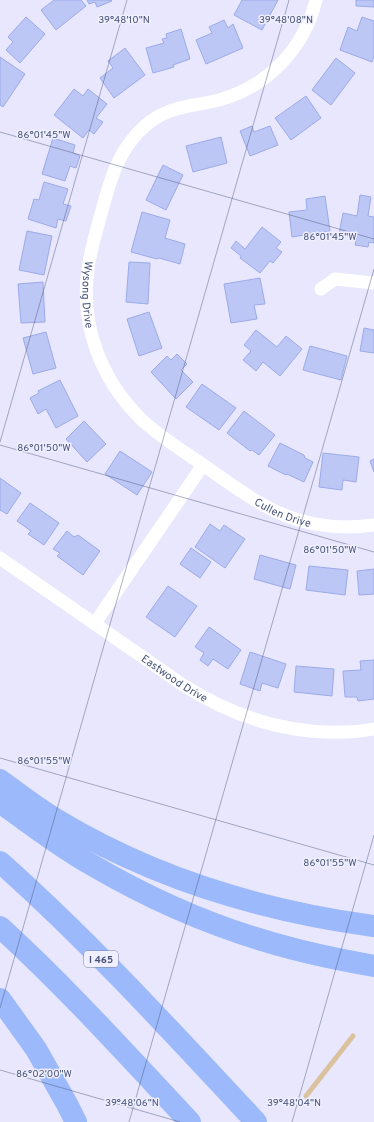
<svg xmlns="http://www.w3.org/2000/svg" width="374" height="1122" font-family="Overpass,sans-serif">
	<rect width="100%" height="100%" fill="#e8e7fd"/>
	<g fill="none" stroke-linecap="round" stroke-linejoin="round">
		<polyline stroke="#dbc29f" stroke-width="5" points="306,1096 353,1036"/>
	</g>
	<g fill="#bdc7f5" stroke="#9cabe8">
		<polygon points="54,0 81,0 86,6 56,30 41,10"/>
		<polygon points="87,0 111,0 112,1 97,7 95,2 89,4"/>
		<polygon points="242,0 278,0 262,30 234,15"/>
		<polygon points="356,0 374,0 374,7 356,6"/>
		<polygon points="26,17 45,34 20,63 6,50 13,42 8,37"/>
		<polygon points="362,17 374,21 374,56 372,62 340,50 348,27 357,31"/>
		<polygon points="224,20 228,28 233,24 243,48 206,64 196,40 212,33 209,27"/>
		<polygon points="181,29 190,59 173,65 174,67 153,73 146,48 164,43 162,39 167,38 166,34"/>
		<polygon points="125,48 145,75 114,98 100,78 113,68 108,61"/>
		<polygon points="0,57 25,74 3,107 0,105"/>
		<polygon points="336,58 355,73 331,105 312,90"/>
		<polygon points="74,89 83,96 88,89 107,104 96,118 103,122 94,134 89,130 83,138 54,115"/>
		<polygon points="306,96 321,118 291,140 275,118"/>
		<polygon points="252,126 254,132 270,126 278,145 250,156 240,131"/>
		<polygon points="221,137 227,163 193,172 186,146"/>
		<polygon points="53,138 75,145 73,153 80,156 76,168 70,166 65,181 42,174"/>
		<polygon points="163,165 183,175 166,210 146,200"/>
		<polygon points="44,182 68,189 63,204 71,206 66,221 58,219 56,228 28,219 34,199 39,200"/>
		<polygon points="360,195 371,197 368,216 374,217 374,243 369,242 368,247 355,245 357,237 339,234 343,213 357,216"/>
		<polygon points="325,196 330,231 292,237 289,212 307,210 306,199"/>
		<polygon points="142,212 170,220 165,238 185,244 180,264 159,258 157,259 131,252"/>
		<polygon points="262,227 281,242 276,248 282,252 273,263 270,261 260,273 240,258 241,256 231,248 236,241 245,249"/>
		<polygon points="27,231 52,236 44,275 19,270"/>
		<polygon points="129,262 150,263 148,304 126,302"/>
		<polygon points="260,278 265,304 254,305 257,319 231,323 224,284"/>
		<polygon points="43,282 45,322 21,323 18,284"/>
		<polygon points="149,312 162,348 139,356 127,319"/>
		<polygon points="364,328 374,330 374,353 360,351"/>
		<polygon points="256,330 277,347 286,336 302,349 280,376 263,362 256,371 243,360 251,351 244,345"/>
		<polygon points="46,332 56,368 33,374 23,338"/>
		<polygon points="310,346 347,356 341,380 303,370"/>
		<polygon points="177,354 187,364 181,370 193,382 176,399 151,372 167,356 171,360"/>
		<polygon points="60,380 78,416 56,428 46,409 38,414 30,398 39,393 38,391"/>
		<polygon points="202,384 236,408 219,430 186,407"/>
		<polygon points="244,411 275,435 259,455 252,450 250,451 227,433"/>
		<polygon points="84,421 106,444 87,462 66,439"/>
		<polygon points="280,443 304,455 305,458 313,462 304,482 287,474 286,475 268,466"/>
		<polygon points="120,451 152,472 137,495 105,474"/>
		<polygon points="323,453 359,457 356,482 343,480 342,490 319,487"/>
		<polygon points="374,459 374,472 370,461"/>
		<polygon points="0,478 21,493 7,514 0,510"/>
		<polygon points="30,503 59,523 44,545 28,534 31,531 17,521"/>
		<polygon points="210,524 220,531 224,525 245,539 225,568 195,547"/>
		<polygon points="67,531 74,537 78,535 100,551 83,575 57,556 60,553 53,549"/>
		<polygon points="191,548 211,562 200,578 180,564"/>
		<polygon points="260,555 296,565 290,589 254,579"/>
		<polygon points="309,566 348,570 345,595 306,590"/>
		<polygon points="374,569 374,594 359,595 357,571"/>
		<polygon points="168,586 197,606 175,637 146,617"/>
		<polygon points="209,627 241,650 228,669 213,659 208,666 200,660 204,653 195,647"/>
		<polygon points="250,652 286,664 278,688 262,683 260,691 240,684"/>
		<polygon points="374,660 374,699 358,701 357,697 345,697 343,671 361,670 360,661"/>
		<polygon points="296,666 334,669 332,696 294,692"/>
	</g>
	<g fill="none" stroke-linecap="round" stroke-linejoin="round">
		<g stroke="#fff" stroke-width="13">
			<path id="s1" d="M316,0c-12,49 -49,87 -97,100 -28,7 -49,5 -73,25 -28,24 -36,55 -45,89 -5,19 -11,37 -13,56 -8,55 13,109 52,148 18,18 45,34 66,49 20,14 40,29 61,40 33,18 70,23 107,18"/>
			<polyline points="321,289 335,279 374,283"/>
			<path id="s2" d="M0,558l183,127c49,31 102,49 160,47 10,0 21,-1 31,-3"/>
			<polyline points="95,623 203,465"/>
		</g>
		<g stroke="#9bb9fb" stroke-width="22">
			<path d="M0,780c19,14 37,28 57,40 96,58 206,91 317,106"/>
			<path d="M0,802c30,22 60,45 92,63 63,37 131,66 202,84 26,7 53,12 80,17"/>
			<path d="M0,862c91,81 173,171 256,260"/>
			<path d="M0,927c67,61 128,129 190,195"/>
			<polyline points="0,999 36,1049 67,1104 76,1122"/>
		</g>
	</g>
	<path fill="none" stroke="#495479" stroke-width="1" stroke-opacity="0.45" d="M0,132l374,107M0,442l127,-442M0,445l374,107M0,758l374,107M0,1008l289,-1008M0,1070l180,52M129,1122l245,-853M292,1122l82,-287"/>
	<g text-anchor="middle" stroke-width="3" stroke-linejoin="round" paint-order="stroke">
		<rect fill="#efefff" stroke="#7b82a1" stroke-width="1" x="84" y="951" width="34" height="16" rx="3"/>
		<g font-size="10" font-weight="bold" fill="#495479">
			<text x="101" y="963">I 465</text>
		</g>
		<g font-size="11" fill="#495479" stroke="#efefff">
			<text dy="4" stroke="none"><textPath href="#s1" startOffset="408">Wysong Drive</textPath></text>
			<text dy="4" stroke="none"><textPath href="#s1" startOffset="718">Cullen Drive</textPath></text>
			<text dy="4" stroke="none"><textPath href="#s2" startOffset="212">Eastwood Drive</textPath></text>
		</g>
	</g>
	<g font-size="10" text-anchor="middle" fill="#495479" stroke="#efefff" stroke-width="3" stroke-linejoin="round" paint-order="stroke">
		<text x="124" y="23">39°48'10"N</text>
		<text x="286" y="23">39°48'08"N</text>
		<text x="44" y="138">86°01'45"W</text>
		<text x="330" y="240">86°01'45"W</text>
		<text x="44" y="451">86°01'50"W</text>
		<text x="330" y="553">86°01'50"W</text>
		<text x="44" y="764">86°01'55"W</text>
		<text x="330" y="866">86°01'55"W</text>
		<text x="44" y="1077">86°02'00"W</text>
		<text x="132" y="1106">39°48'06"N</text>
		<text x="294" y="1106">39°48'04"N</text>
	</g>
</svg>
